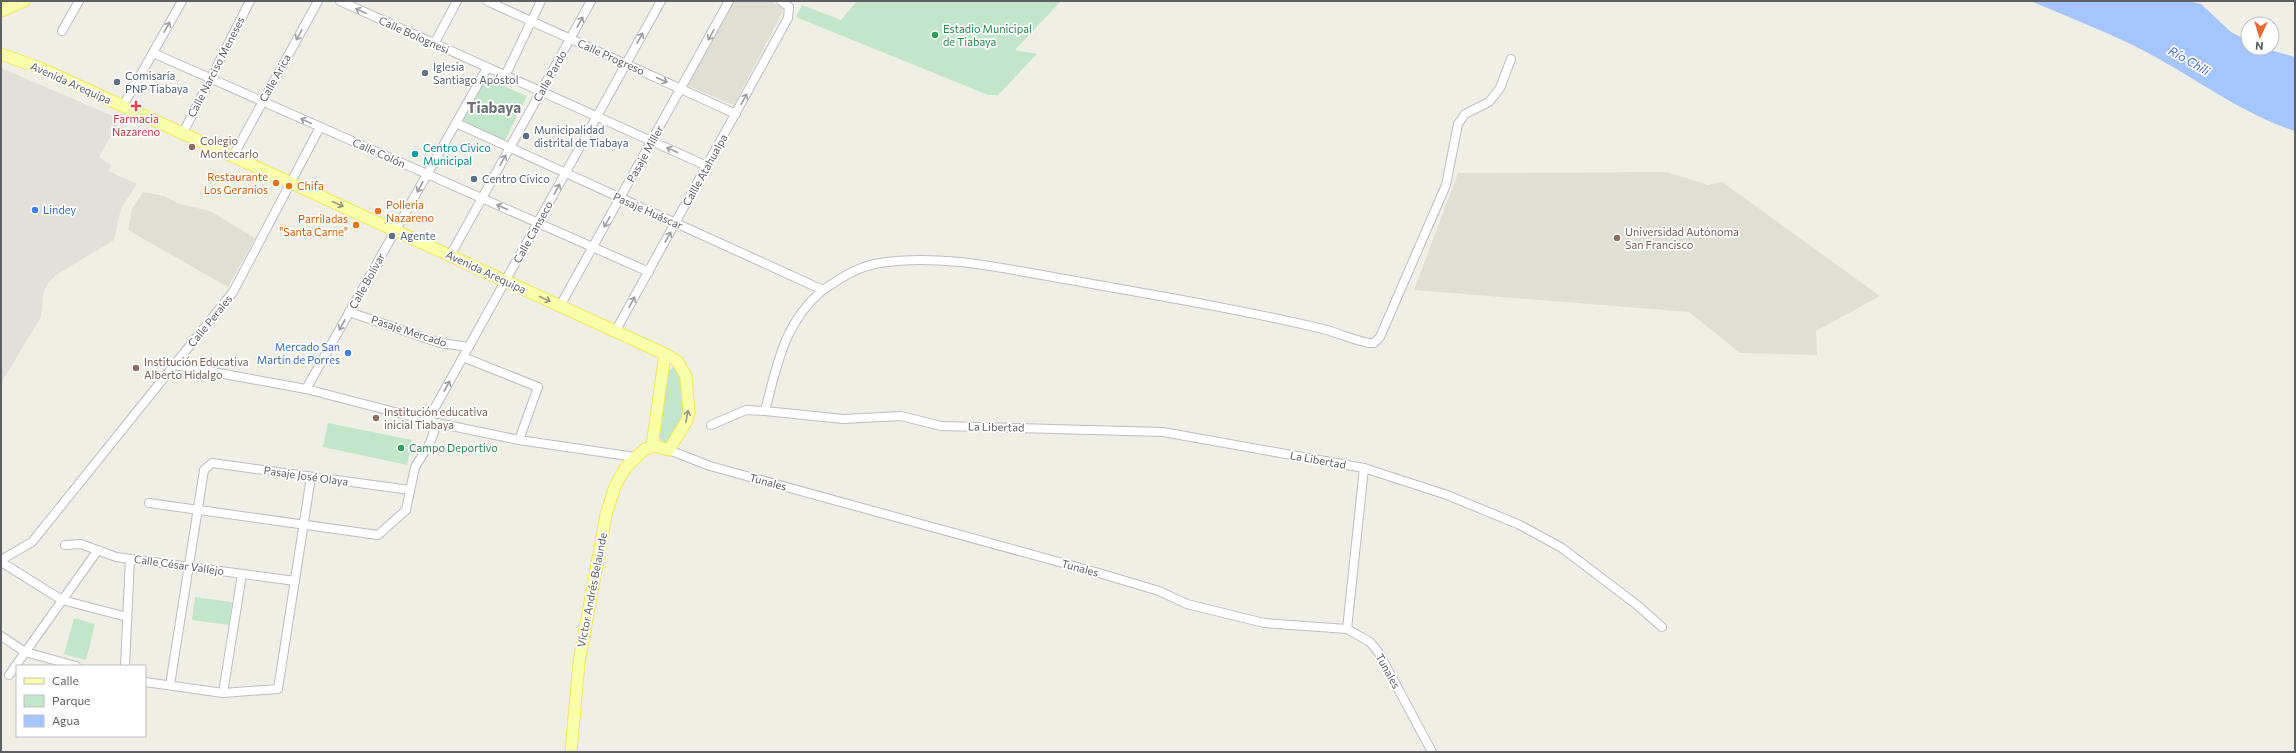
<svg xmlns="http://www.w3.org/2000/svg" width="2296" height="753" font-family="Commissioner,sans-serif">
	<rect width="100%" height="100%" fill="#efefe5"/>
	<polygon fill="#e1e0d9" points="1,68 120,119 99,157 111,165 108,171 137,184 121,208 114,240 56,275 48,283 43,294 41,317 1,383"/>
	<g fill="#dfdfd3">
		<polygon points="732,1 771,1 784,9 734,105 688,86"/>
		<polygon points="1667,172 1708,185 1722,182 1880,296 1816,331 1817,355 1740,353 1689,312 1414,290 1458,173"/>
		<polygon points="143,192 164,196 179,204 210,211 255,238 228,287 128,230 132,209"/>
	</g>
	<g fill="#c2e6c9">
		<polygon points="857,1 1061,1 1015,50 1037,54 998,95 988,95 796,17 802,5 841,20"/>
		<polygon points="482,77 527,96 505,140 459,120"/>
		<polygon points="675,366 681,371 686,411 670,444 665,444 659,437 669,371"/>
		<polygon points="328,423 412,440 407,465 323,447"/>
		<polygon points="195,597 232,602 229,625 192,620"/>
		<polygon points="74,618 95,624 86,660 64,654"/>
	</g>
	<path fill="#a5c5ff" d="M2031,1h156l14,3 30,28 17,9v7h15l32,9v74c-53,-17 -98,-52 -147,-78 -37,-20 -78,-35 -117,-52z"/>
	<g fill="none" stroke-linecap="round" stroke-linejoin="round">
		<g stroke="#bcbdc3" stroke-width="10">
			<g id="minor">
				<polyline points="340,1 707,166"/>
				<polyline points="487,1 736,114"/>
				<polyline points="62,31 79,1"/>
				<polyline points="434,44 457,1"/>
				<polyline points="153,53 649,272"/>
				<polyline points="505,76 541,1"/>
				<polyline points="123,106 182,1"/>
				<path d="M456,123l367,167c18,-12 35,-24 57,-27 58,-9 116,4 173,14 90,16 181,31 270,52 16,4 30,11 46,14h5l6,-6 66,-152 12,-61 7,-10 24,-12 4,-5 7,-9 11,-29"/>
				<polyline points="183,133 250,1"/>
				<polyline points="233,156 318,1"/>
				<polyline points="450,256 591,1"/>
				<path d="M823,290c-39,32 -46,75 -58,121l78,8 58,-3 40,10 222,6 201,36 83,27 73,30 42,23 75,57 25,22"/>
				<polyline points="560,306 729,1"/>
				<polyline points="349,312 440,343 469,347"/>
				<polyline points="615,332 788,18 789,7 781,1"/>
				<polyline points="463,357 538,387 519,440"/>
				<polyline points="175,365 306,389 437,423 519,440 635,457"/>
				<polyline points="306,389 487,68"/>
				<polyline points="428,420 661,1"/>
				<polyline points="711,425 746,410 765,411"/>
				<polyline points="669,450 710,466 1099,573 1159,591 1187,604 1264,623 1347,629 1370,642 1379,653 1432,752"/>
				<polyline points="149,503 378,535 406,510 415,467 430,443 437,423"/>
				<polyline points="65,545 81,544 116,557 295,581"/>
				<polyline points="1,560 32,542 233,292 320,127"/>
				<polyline points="1,562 62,600 127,617"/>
				<polyline points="1347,629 1364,468"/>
				<polyline points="1,636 25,652 76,666"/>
				<polyline points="125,666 130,559"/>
				<polyline points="9,675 98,550"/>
				<polyline points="145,682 223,693 278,689 311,477"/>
				<polyline points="170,685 204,470 212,463 410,490"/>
				<polyline points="223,693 242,574"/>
			</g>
		</g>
		<g stroke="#f1e75c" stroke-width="13">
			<g id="major">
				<polyline points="1,11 24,1"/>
				<polyline points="1,54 40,68 665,354 677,361 686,376 689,411 687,420 669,450 656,446 645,449 626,467 615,486 606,515 579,662 571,752"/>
				<polyline points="652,446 665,354"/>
			</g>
		</g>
		<use href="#minor" stroke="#fff" stroke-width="8"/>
		<use href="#major" stroke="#faffaa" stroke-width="11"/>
	</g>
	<defs><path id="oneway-shaft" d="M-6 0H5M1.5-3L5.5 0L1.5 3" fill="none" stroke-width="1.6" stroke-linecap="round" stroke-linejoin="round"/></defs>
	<g stroke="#9e9fa3">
		<use href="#oneway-shaft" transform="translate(361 11) rotate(-156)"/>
		<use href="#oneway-shaft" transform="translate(580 22) rotate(-61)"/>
		<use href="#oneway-shaft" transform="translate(167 27) rotate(-60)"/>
		<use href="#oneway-shaft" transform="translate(299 35) rotate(119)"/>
		<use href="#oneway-shaft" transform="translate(711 35) rotate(119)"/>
		<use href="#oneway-shaft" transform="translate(640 38) rotate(-61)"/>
		<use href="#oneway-shaft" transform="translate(662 80) rotate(24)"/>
		<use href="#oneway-shaft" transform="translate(744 99) rotate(-62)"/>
		<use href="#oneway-shaft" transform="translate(306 121) rotate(-156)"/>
		<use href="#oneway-shaft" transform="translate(672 150) rotate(-156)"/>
		<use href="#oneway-shaft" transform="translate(503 160) rotate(-61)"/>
		<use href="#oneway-shaft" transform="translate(420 187) rotate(119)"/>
		<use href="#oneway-shaft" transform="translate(557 189) rotate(-61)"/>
		<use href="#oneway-shaft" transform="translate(502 207) rotate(-156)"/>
		<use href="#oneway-shaft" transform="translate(607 222) rotate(119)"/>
		<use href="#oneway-shaft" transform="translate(668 237) rotate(-61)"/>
		<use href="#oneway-shaft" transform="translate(632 302) rotate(-61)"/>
		<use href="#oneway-shaft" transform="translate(342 325) rotate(119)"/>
		<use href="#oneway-shaft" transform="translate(447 386) rotate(-61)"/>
	</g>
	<g stroke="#94977d">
		<use href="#oneway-shaft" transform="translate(338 204) rotate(25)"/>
		<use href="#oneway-shaft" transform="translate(545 299) rotate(25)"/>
		<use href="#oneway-shaft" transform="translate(687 416) rotate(-79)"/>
	</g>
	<g fill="#2e9e5b" stroke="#fff" stroke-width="1.5">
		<circle cx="935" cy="35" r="4"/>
		<circle cx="401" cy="448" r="4"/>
	</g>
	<circle fill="#6b7280" stroke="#fff" stroke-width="1.5" cx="425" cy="73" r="4"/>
	<g fill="#5c6f8a" stroke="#fff" stroke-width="1.5">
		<circle cx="117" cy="82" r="4"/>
		<circle cx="526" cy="136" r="4"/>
		<circle cx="474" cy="179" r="4"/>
		<circle cx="392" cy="236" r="4"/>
	</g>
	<path fill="#e0444e" stroke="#fff" stroke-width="1.5" d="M134 100h4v4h4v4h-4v4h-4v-4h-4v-4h4z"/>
	<g fill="#8d6e63" stroke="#fff" stroke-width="1.5">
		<circle cx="192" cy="147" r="4"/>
		<circle cx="1617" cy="238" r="4"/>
		<circle cx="136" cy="368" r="4"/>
		<circle cx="376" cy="418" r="4"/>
	</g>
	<circle fill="#0f9aa8" stroke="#fff" stroke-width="1.5" cx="415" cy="154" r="4"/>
	<g fill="#e8710a" stroke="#fff" stroke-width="1.5">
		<circle cx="276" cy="183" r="4"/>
		<circle cx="289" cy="186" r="4"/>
		<circle cx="378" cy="211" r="4"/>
		<circle cx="356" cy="225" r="4"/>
	</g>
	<g fill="#3f7fe0" stroke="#fff" stroke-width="1.5">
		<circle cx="35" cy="210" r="4"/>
		<circle cx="348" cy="353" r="4"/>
	</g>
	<g text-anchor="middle" stroke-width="3.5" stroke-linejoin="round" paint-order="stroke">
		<g font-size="11" fill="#27864d" stroke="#fff" text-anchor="start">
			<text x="943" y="33">Estadio Municipal<tspan x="943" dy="13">de Tiabaya</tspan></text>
			<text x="409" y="452">Campo Deportivo</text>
		</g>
		<g font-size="11" fill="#5d5f65" stroke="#fff">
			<text transform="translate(414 35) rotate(24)" y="4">Calle Bolognesi</text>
			<text transform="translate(611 57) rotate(24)" y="4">Calle Progreso</text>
			<text transform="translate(216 67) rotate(-63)" y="4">Calle Narciso Meneses</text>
			<text transform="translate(550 76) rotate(-61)" y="4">Calle Pardo</text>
			<text transform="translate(275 78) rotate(-61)" y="4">Calle Arica</text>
			<text transform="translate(71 83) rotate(24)" y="4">Avenida Arequipa</text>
			<text transform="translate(379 153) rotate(24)" y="4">Calle Colón</text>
			<text transform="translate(645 154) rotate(-61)" y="4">Pasaje Miller</text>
			<text transform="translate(705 170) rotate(-61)" y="4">Callle Atahualpa</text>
			<text transform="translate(648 211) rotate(24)" y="4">Pasaje Huáscar</text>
			<text transform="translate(533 232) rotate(-61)" y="4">Calle Canseco</text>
			<text transform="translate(486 272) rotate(25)" y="4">Avenida Arequipa</text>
			<text transform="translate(367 281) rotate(-61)" y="4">Calle Bolívar</text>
			<text transform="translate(210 321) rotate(-51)" y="4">Calle Perales</text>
			<text transform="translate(409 331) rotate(18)" y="4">Pasaje Mercado</text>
			<text transform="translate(996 427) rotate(1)" y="4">La Libertad</text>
			<text transform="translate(1318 460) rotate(10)" y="4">La Libertad</text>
			<text transform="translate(306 476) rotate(8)" y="4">Pasaje José Olaya</text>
			<text transform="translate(768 482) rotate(15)" y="4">Tunales</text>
			<text transform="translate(179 565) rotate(8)" y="4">Calle César Vallejo</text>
			<text transform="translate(1080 568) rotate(15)" y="4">Tunales</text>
			<text transform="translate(592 590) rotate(-79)" y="4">Víctor Andrés Belaunde</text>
			<text transform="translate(1388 671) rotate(61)" y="4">Tunales</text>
		</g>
		<g font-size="11" fill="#5b616d" stroke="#fff" text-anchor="start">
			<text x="433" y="71">Iglesia<tspan x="433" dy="13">Santiago Apóstol</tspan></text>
		</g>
		<g font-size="11" fill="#4e5e75" stroke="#fff" text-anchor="start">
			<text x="125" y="80">Comisaría<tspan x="125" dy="13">PNP Tiabaya</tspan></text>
			<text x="534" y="134">Municipalidad<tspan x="534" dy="13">distrital de Tiabaya</tspan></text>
			<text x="482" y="183">Centro Cívico</text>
			<text x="400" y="240">Agente</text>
		</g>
		<g font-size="11" fill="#be3a42" stroke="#fff">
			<text x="136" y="123">Farmacia<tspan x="136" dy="13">Nazareno</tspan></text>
		</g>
		<g font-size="11" fill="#785e54" stroke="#fff" text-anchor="start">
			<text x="200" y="145">Colegio<tspan x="200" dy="13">Montecarlo</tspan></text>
			<text x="1625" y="236">Universidad Autónoma<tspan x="1625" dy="13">San Francisco</tspan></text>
			<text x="144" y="366">Institución Educativa<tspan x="144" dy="13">Alberto Hidalgo</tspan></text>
			<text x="384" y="416">Institución educativa<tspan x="384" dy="13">inicial Tiabaya</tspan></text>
		</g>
		<g font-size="11" fill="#0d838f" stroke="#fff" text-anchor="start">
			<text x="423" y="152">Centro Civico<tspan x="423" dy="13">Municipal</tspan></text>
		</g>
		<g font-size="11" fill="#c56008" stroke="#fff" text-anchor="end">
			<text x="268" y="181">Restaurante<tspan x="268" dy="13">Los Geranios</tspan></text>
			<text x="297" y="190" text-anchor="start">Chifa</text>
			<text x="386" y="209" text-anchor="start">Polleria<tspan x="386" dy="13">Nazareno</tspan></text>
			<text x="348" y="223">Parriladas<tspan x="348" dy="13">"Santa Carne"</tspan></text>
		</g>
		<g font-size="11" fill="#366cbe" stroke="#fff" text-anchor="start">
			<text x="43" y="214">Lindey</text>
			<text x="340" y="351" text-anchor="end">Mercado San<tspan x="340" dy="13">Martín de Porres</tspan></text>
		</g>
		<g font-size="12" font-style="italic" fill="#4769c3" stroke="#fff">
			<text transform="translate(2189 61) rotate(30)" y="4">Río Chili</text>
		</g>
		<g font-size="15" font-weight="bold" fill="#6e7077" stroke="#fff">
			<text x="494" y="113">Tiabaya</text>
		</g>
	</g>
	<rect width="2296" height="753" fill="none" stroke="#5d5f65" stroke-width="4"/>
	<rect x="16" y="665" width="130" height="72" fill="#ffffff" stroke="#bebfc1"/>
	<rect x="24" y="678" width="20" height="6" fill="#faffaa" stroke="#bebfc1"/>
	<text x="52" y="685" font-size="12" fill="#5d5f65">Calle</text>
	<rect x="24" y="695" width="20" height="12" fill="#c2e6c9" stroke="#bebfc1"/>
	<text x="52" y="705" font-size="12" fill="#5d5f65">Parque</text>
	<rect x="24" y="715" width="20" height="12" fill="#a5c5ff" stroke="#bebfc1"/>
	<text x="52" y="725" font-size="12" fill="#5d5f65">Agua</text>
	<g transform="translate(2260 36) rotate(184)"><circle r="19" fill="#ffffff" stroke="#bebfc1"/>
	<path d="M0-3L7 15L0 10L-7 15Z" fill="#e96731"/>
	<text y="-6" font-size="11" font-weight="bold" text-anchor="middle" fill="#5d5f65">N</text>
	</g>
</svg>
